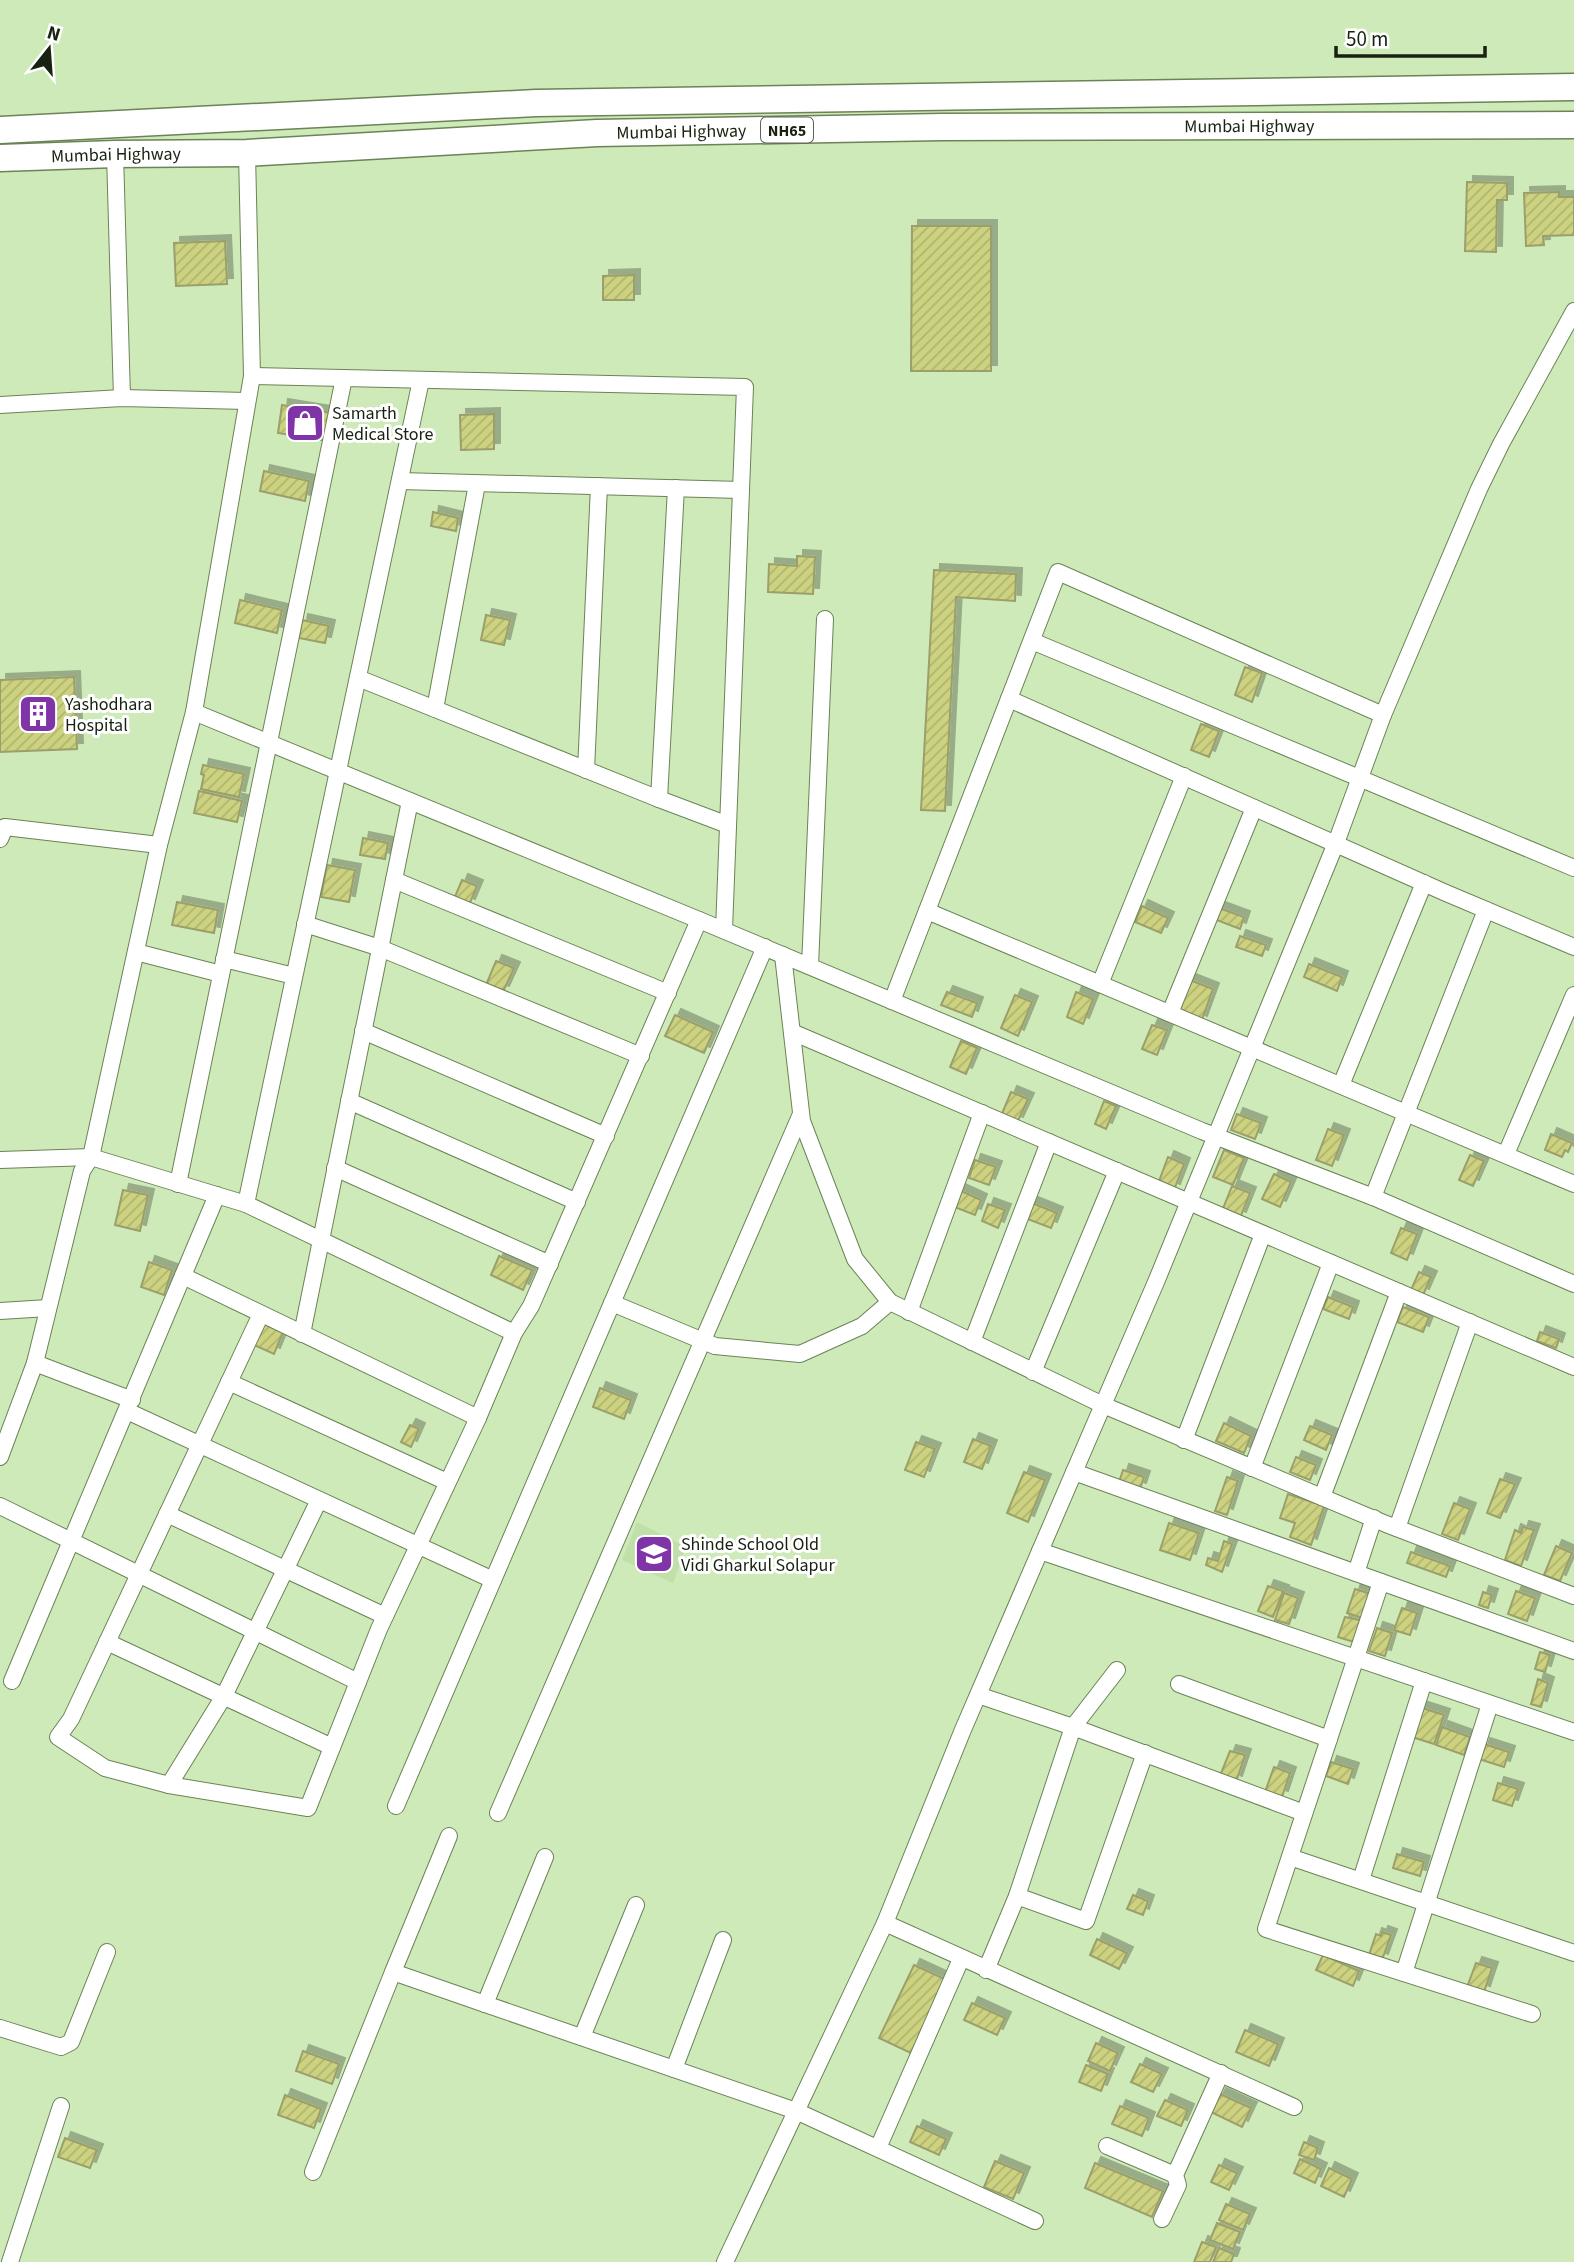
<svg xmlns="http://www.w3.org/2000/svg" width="1574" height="2262" font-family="'Source Sans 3',sans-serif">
	<defs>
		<pattern id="building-hatch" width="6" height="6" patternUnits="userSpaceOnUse" patternTransform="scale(1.75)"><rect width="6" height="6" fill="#cdd281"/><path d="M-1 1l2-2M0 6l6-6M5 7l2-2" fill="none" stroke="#afb46e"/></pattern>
		<filter id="shadow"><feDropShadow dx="6" dy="-6" stdDeviation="0" flood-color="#0004"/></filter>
	</defs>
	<rect width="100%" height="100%" fill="#cfeab9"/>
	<polygon fill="#c1dfa8" points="637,1522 686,1547 673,1583 622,1560"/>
	<g fill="url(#building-hatch)" stroke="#9b9f6b" stroke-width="2" filter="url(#shadow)">
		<polygon points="1467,182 1507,183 1507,200 1497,200 1496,252 1465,251"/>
		<polygon points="1559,192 1559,197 1574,197 1574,235 1543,236 1544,245 1526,246 1524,193"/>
		<polygon points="912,226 991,226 991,371 911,371"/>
		<polygon points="225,241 227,284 176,286 174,243"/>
		<polygon points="634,275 634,300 603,300 603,276"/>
		<polygon points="282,405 332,413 328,441 278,433"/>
		<polygon points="494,414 494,449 461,450 460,415"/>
		<polygon points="264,471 309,481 305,501 260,491"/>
		<polygon points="433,512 458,518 456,531 431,526"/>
		<polygon points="797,556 815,557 813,594 768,592 769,564 797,566"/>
		<polygon points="934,570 1016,574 1015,601 956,597 945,811 921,810"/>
		<polygon points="240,600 282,610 277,633 235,623"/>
		<polygon points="486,615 510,620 504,645 481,640"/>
		<polygon points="302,620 329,626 325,643 299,638"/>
		<polygon points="1245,667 1262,673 1252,702 1235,695"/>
		<polygon points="74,677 77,749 0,752 0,680"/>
		<polygon points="1201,724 1219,731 1209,757 1191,750"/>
		<polygon points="203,765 244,774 239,797 201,789 204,775 201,774"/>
		<polygon points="199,791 242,801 237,822 194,813"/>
		<polygon points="363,838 388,843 385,859 360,855"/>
		<polygon points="327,865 355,870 349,902 321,897"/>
		<polygon points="462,880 477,886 469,905 454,899"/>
		<polygon points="177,902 218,910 214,933 172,925"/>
		<polygon points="1142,906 1168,918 1161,933 1135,922"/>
		<polygon points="1219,908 1244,917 1240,929 1214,919"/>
		<polygon points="1240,936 1266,945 1262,956 1236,947"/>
		<polygon points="496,961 514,968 503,992 486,985"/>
		<polygon points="1309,964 1342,977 1337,991 1304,977"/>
		<polygon points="1187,979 1213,989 1201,1022 1174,1011"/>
		<polygon points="947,992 977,1003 972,1017 941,1005"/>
		<polygon points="1076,992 1093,999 1083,1024 1067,1017"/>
		<polygon points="1015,995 1032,1002 1018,1036 1001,1028"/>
		<polygon points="675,1015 713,1032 704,1053 665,1036"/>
		<polygon points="1152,1025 1167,1030 1157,1055 1142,1049"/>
		<polygon points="961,1041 977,1048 966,1074 950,1067"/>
		<polygon points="1011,1092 1028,1099 1017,1123 1001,1116"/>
		<polygon points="1104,1101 1116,1106 1106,1129 1095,1124"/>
		<polygon points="1237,1114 1261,1123 1255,1139 1231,1130"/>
		<polygon points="1328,1129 1344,1135 1332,1166 1316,1160"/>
		<polygon points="1551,1134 1572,1143 1568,1152 1565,1150 1562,1157 1545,1150"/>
		<polygon points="1224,1150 1244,1158 1233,1185 1213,1177"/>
		<polygon points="1470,1155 1484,1161 1473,1186 1459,1180"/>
		<polygon points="1168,1157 1184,1164 1174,1190 1158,1184"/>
		<polygon points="975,1160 996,1167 989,1185 969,1178"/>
		<polygon points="1274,1174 1291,1182 1280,1207 1262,1199"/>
		<polygon points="1232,1186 1250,1193 1240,1218 1222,1211"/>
		<polygon points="123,1190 148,1195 140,1231 115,1225"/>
		<polygon points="959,1190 981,1200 975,1215 952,1206"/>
		<polygon points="1032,1203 1057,1213 1051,1228 1025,1218"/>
		<polygon points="988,1204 1005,1210 998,1228 982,1221"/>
		<polygon points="1401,1228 1417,1234 1407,1260 1391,1253"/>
		<polygon points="499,1256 532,1270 523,1290 491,1275"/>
		<polygon points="149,1262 172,1270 164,1295 141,1287"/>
		<polygon points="1419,1272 1431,1277 1423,1295 1411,1290"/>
		<polygon points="1328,1297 1353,1307 1349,1319 1323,1309"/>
		<polygon points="1403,1307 1429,1317 1423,1332 1397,1322"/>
		<polygon points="263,1323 283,1332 274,1354 254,1345"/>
		<polygon points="1540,1332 1559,1339 1556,1348 1537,1341"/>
		<polygon points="600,1388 631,1400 624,1419 593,1407"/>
		<polygon points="1224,1423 1251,1436 1244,1453 1216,1441"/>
		<polygon points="410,1425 419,1429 411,1447 401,1442"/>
		<polygon points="1310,1426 1332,1435 1326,1450 1304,1440"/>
		<polygon points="973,1439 991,1446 982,1469 964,1462"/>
		<polygon points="916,1442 935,1449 924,1477 905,1470"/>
		<polygon points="1296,1457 1316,1465 1310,1480 1290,1472"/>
		<polygon points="1123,1470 1144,1477 1140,1489 1119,1482"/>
		<polygon points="1024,1472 1045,1480 1028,1522 1007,1513"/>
		<polygon points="1227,1477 1238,1481 1227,1515 1215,1511"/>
		<polygon points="1500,1479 1515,1484 1500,1518 1487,1513"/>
		<polygon points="1288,1494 1324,1506 1311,1545 1290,1537 1295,1523 1280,1518"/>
		<polygon points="1454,1503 1470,1509 1458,1540 1442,1534"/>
		<polygon points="1169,1523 1199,1533 1190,1560 1160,1550"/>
		<polygon points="1523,1527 1534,1530 1521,1566 1505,1560 1515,1530 1521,1533"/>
		<polygon points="1224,1541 1232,1544 1222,1572 1206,1565 1208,1558 1218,1561"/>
		<polygon points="1556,1546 1572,1553 1560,1581 1544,1575"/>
		<polygon points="1411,1552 1450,1566 1446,1577 1407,1563"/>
		<polygon points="1268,1586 1283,1591 1273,1617 1258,1611"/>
		<polygon points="1355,1589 1371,1594 1363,1618 1347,1613"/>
		<polygon points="1516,1591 1535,1598 1527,1621 1508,1614"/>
		<polygon points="1483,1592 1492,1595 1488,1608 1479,1605"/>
		<polygon points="1284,1593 1298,1598 1289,1624 1275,1620"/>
		<polygon points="1402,1608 1417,1613 1410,1635 1394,1630"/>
		<polygon points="1345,1617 1364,1621 1357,1643 1338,1637"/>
		<polygon points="1377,1628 1392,1633 1385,1656 1369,1651"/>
		<polygon points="1540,1652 1550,1655 1545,1672 1535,1669"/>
		<polygon points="1538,1679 1548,1683 1541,1707 1531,1704"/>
		<polygon points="1419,1707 1444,1715 1434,1744 1409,1736"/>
		<polygon points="1442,1727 1470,1737 1464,1755 1436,1745"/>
		<polygon points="1484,1744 1509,1752 1504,1767 1479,1759"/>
		<polygon points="1230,1751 1245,1755 1236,1782 1220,1776"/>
		<polygon points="1331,1762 1353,1769 1348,1784 1326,1776"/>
		<polygon points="1274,1767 1290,1773 1282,1797 1265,1792"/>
		<polygon points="1498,1783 1518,1789 1512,1806 1493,1800"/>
		<polygon points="1397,1854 1424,1862 1420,1876 1393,1868"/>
		<polygon points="1133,1895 1148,1901 1143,1915 1127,1909"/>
		<polygon points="1382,1932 1391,1935 1382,1960 1369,1955 1376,1934 1381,1936"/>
		<polygon points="1097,1939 1127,1953 1119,1969 1090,1955"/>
		<polygon points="1323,1955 1359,1971 1353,1986 1316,1970"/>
		<polygon points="1476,1963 1492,1968 1484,1992 1467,1987"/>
		<polygon points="914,1965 949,1981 915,2055 879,2038"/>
		<polygon points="972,2003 1005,2018 997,2035 964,2020"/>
		<polygon points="1245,2030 1278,2044 1269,2066 1236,2052"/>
		<polygon points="1096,2043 1118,2053 1110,2071 1088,2061"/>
		<polygon points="303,2051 339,2064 332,2084 296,2071"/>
		<polygon points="1140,2064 1162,2074 1153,2092 1131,2082"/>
		<polygon points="1086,2065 1108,2074 1101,2091 1079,2082"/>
		<polygon points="1220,2094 1251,2108 1242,2127 1211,2112"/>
		<polygon points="285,2095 321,2109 314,2128 278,2115"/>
		<polygon points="1165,2100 1188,2110 1181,2126 1157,2116"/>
		<polygon points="1120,2106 1149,2118 1142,2136 1112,2124"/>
		<polygon points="917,2126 946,2139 939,2155 910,2142"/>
		<polygon points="65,2138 97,2150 90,2168 58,2157"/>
		<polygon points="1304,2142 1318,2148 1314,2160 1299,2155"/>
		<polygon points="1300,2159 1321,2169 1315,2183 1294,2173"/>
		<polygon points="995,2161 1024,2173 1013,2199 984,2187"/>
		<polygon points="1095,2163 1163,2191 1152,2217 1085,2188"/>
		<polygon points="1219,2165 1237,2173 1229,2190 1211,2182"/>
		<polygon points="1329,2168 1352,2179 1344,2197 1321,2186"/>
		<polygon points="1226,2204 1250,2214 1243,2230 1219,2220"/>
		<polygon points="1217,2223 1240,2232 1233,2249 1210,2240"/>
		<polygon points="1202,2242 1216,2247 1210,2262 1194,2262"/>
		<polygon points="1219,2248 1234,2254 1231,2262 1213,2262"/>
	</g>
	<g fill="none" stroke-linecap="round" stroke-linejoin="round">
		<g stroke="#6b8356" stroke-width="18">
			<g id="minor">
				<polyline points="115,154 122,398"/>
				<polyline points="252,376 745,387 724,930"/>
				<polyline points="421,380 246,1204 514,1333"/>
				<polyline points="0,405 122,398 247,401"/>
				<polyline points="400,481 741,490"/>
				<polyline points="1032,641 1574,868"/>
				<polyline points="358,678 659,799 676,488"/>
				<polyline points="1009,699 1446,893 1574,947"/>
				<polyline points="435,709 477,484"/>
				<polyline points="194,712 699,920 1202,1131 1373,1197 1574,1284"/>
				<polyline points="1383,715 1479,489 1501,444 1574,311"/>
				<polyline points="586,770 599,486"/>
				<polyline points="659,799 728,825"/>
				<polyline points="0,839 5,827 159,845"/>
				<polyline points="394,880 668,993"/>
				<polyline points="927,911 1574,1184"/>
				<polyline points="305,924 380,948 641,1056"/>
				<polyline points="136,952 221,974"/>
				<polyline points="783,955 802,1121 855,1259 890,1302 1103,1405 1386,1524 1574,1596"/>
				<polyline points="224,959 294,976"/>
				<polyline points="810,966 825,619"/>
				<polyline points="1100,984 1184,776"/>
				<polyline points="1170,1013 1254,808"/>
				<polyline points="363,1031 606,1136"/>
				<polyline points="792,1032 1574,1367"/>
				<polyline points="1341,1085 1424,883"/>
				<polyline points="349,1101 577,1202"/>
				<polyline points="1506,1154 1574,995"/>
				<polyline points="0,1160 91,1157 246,1204"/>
				<polyline points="335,1168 550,1264"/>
				<polyline points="178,1184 344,378"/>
				<polyline points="1373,1197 1486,910"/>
				<polyline points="183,1276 478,1418"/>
				<polyline points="612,1303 715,1346 800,1354 862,1326 890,1302"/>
				<polyline points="0,1311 48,1308"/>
				<polyline points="909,1312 982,1113"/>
				<polyline points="261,1314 71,1719 58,1737 105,1768 169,1785 308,1808 379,1629 478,1418 514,1333 531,1306 699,920"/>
				<polyline points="302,1334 410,801"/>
				<polyline points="972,1342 1049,1142"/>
				<polyline points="35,1363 132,1400"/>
				<polyline points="1033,1372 1117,1171"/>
				<polyline points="229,1382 447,1482"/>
				<polyline points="127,1411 493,1580"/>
				<polyline points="1184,1440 1263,1234"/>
				<polyline points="0,1457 35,1363 82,1171 91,1157 159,845 194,712 252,376 247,153"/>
				<polyline points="1252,1468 1331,1263"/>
				<polyline points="1074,1472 1574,1651"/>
				<polyline points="1322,1497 1399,1292"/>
				<polyline points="0,1506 358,1682"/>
				<polyline points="167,1514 385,1616"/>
				<polyline points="1397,1528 1470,1322"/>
				<polyline points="1040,1551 1574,1732"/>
				<polyline points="1356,1573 1374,1518"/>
				<polyline points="1381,1582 1266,1929 1532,2014"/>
				<polyline points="107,1642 332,1747"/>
				<polyline points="12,1681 217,1195"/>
				<polyline points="1179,1684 1329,1739"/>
				<polyline points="978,1695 1073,1727 1117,1670"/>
				<polyline points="169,1785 224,1696 319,1500"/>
				<polyline points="396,1806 765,947"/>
				<polyline points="498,1813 801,1114"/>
				<polyline points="449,1836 393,1972 485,2004"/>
				<polyline points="545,1857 485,2004 796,2111 1035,2221"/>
				<polyline points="1290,1857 1574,1953"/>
				<polyline points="1361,1880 1424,1681"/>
				<polyline points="1017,1896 1086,1921 1145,1753"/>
				<polyline points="885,1923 1294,2107"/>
				<polyline points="986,1970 1017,1896 1073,1727 1304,1813"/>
				<polyline points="1404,1973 1490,1704"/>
				<polyline points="0,2028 61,2047 71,2042 107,1952"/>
				<polyline points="582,2037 636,1905"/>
				<polyline points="674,2069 723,1940"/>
				<polyline points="1107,2146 1175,2175"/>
				<polyline points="878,2148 961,1959"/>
				<polyline points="313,2172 393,1972"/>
				<polyline points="1162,2219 1178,2185 1175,2175 1221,2073"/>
				<polyline points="10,2262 61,2106"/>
				<polyline points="725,2262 885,1923 962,1732 1156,1282 1336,843 1383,715 1058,572 892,1001"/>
			</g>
		</g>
		<g stroke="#6b8356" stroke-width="29">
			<g id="trunk">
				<polyline points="0,130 536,103 1574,87"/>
				<path id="s1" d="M0,158l115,-4 132,-1 350,-20 345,-6 632,-2"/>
			</g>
		</g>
		<use href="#minor" stroke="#fff" stroke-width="16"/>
		<use href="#trunk" stroke="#fff" stroke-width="26"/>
	</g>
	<defs>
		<g id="shop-square" transform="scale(2.0125)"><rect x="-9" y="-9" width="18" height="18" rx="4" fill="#7f35a7" stroke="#fff"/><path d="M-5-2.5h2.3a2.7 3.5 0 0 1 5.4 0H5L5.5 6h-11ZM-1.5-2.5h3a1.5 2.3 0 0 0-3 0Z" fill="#fff"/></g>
		<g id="building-square" transform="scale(2.0125)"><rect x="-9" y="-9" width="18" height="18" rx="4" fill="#7f35a7" stroke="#fff"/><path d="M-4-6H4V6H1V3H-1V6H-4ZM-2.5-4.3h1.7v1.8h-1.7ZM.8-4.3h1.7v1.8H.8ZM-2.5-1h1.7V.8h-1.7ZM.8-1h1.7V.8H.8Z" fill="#fff"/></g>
		<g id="school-square" transform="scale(2.0125)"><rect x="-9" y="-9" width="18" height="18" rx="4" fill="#7f35a7" stroke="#fff"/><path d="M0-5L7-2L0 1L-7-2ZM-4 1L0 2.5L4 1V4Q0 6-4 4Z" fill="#fff"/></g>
	</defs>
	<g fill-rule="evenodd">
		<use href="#shop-square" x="305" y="423"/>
		<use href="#building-square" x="38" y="714"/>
		<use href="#school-square" x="654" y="1554"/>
	</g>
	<g text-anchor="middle" stroke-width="6" stroke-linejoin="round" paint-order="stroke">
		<rect fill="#fff" stroke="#5d6458" stroke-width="2" x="761" y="117.5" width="52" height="25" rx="5"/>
		<g font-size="16" font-weight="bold" fill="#182210">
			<text x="787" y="136">NH65</text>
		</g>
		<g font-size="18" fill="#182210" stroke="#fff">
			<text dy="6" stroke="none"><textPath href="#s1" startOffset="1250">Mumbai Highway</textPath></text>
			<text dy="6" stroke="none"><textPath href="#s1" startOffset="682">Mumbai Highway</textPath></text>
			<text dy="6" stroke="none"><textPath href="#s1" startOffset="116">Mumbai Highway</textPath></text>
		</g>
		<g font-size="18" fill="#182210" stroke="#fff" text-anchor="start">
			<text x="332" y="419">Samarth<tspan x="332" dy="21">Medical Store</tspan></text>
			<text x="65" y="710">Yashodhara<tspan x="65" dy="21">Hospital</tspan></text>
			<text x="681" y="1550">Shinde School Old<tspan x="681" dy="21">Vidi Gharkul Solapur</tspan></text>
		</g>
	</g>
	<g transform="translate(49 49) rotate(17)" stroke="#ffffff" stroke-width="5" paint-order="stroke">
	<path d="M0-5L12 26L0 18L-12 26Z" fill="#182210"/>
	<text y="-10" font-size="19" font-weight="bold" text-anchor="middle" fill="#182210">N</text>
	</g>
	<path d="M1336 46v10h149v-10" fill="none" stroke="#182210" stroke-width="3.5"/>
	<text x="1346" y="46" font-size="21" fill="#182210" stroke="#ffffff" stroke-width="5" paint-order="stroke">50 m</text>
</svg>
